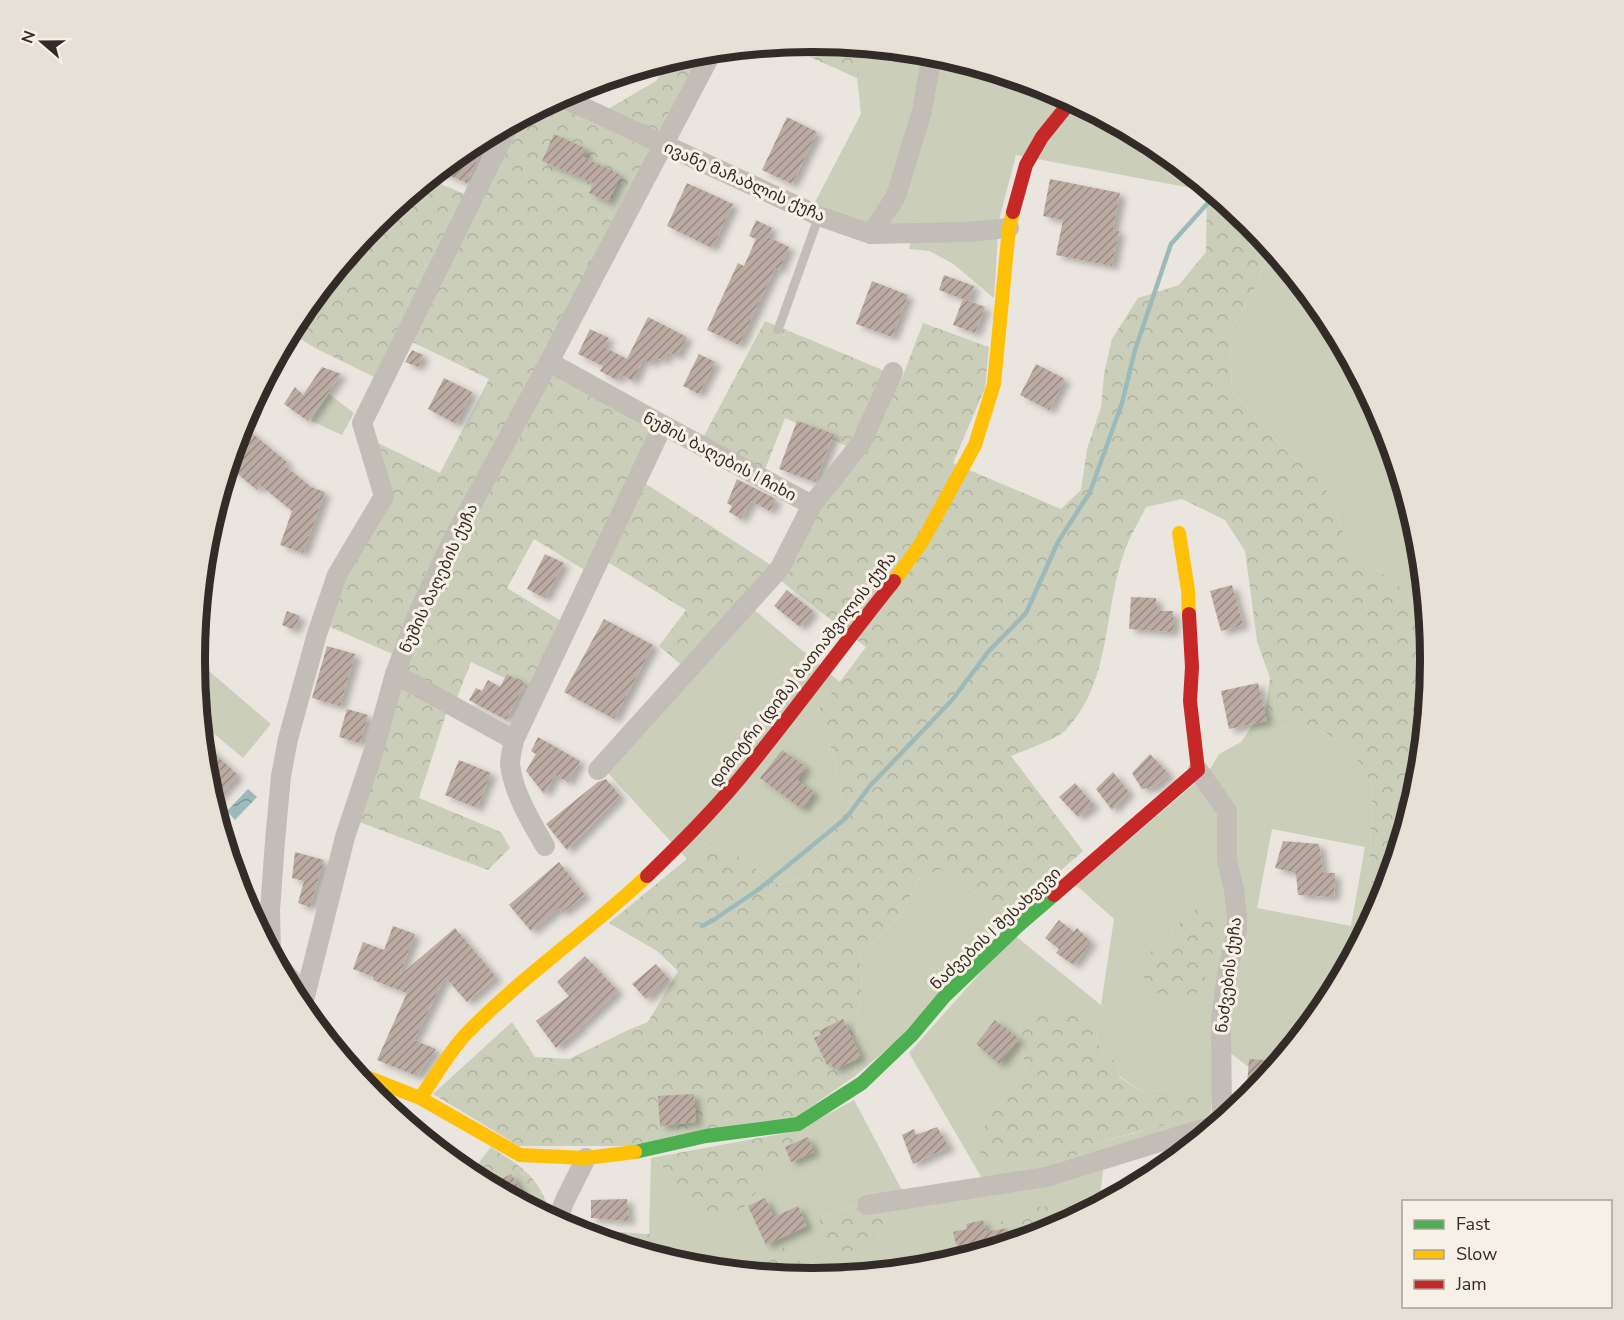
<svg xmlns="http://www.w3.org/2000/svg" width="1624" height="1320" font-family="'Nunito Sans','Noto Sans Georgian',sans-serif">
	<defs>
		<pattern id="forest-crowns" width="20" height="18" patternUnits="userSpaceOnUse" patternTransform="scale(1.5)"><rect width="20" height="18" fill="#cbcfba"/><path d="M2 6a3 3 0 1 1 6 0M12 15a3 3 0 1 1 6 0" fill="none" stroke="#afb2a0"/></pattern>
		<pattern id="water-waves" width="16" height="10" patternUnits="userSpaceOnUse" patternTransform="scale(1.5)"><rect width="16" height="10" fill="#9cbaba"/><path d="M0 5q4-4 8 0t8 0" fill="none" stroke="#809797"/></pattern>
		<pattern id="building-hatch" width="6" height="6" patternUnits="userSpaceOnUse" patternTransform="scale(1.5)"><rect width="6" height="6" fill="#bcaba2"/><path d="M-1 1l2-2M0 6l6-6M5 7l2-2" fill="none" stroke="#998b84"/></pattern>
		<filter id="shadow"><feDropShadow dx="6" dy="4" stdDeviation="3" flood-color="#0004"/></filter>
	</defs>
	<rect width="100%" height="100%" fill="#eae5df"/>
	<g fill="#cbcfba" fill-rule="evenodd">
		<polygon points="870,48 933,54 1049,89 1156,146 1207,189 1207,191 1016,155 999,220 994,298 952,263 929,251 909,249 914,229 870,227 813,206 861,114 857,78"/>
		<polygon points="1270,248 1326,317 1383,424 1418,540 1428,636 1406,591 1350,549 1325,486 1284,449 1232,391 1230,332 1258,282"/>
		<polygon points="329,394 354,413 342,435 311,421"/>
		<polygon points="752,608 840,682 811,720 832,749 842,798 825,854 808,876 778,885 734,853 710,840 687,859 605,770"/>
		<polygon points="202,665 271,724 243,758 200,722 195,673"/>
		<path d="M1266,706l19,15 41,12 26,18 21,35 -4,84 7,39 -50,95 -62,75 -35,-27 -3,-32 14,-138 -33,-108 12,-20 22,-12zM1272,829l93,18 -14,79 -94,-18z"/>
		<path d="M1199,780l24,36 8,87 -15,114 -5,98 -111,41 -117,24 -74,-127 105,-118 87,70 13,-86 -38,-34zM1174,928l44,7 -5,13 -63,4 18,-12zM1018,1028l78,2 4,21 18,12 1,13 23,16 34,-4 -33,43 -48,12 -18,12 -74,10v-70l23,-23z"/>
		<polygon points="939,869 1010,915 979,946 899,1039 855,1076 857,1019 862,987 860,954 899,918 918,880"/>
		<polygon points="854,1100 904,1194 863,1201 838,1212 821,1217 875,1245 886,1220 901,1207 1103,1169 1100,1199 1106,1200 1092,1208 1089,1206 976,1253 932,1266 812,1278 804,1277 805,1273 773,1258 756,1273 700,1267 699,1261 649,1234 651,1158 658,1161 685,1200 746,1206 783,1156 801,1139 797,1131"/>
	</g>
	<g fill="url(#forest-crowns)">
		<polygon points="812,42 870,48 857,78 783,45"/>
		<polygon points="704,53 661,133 608,109 656,81 670,60 692,54"/>
		<polygon points="552,102 654,148 426,572 395,655 330,627 344,575 393,494 376,442 440,473 489,379 410,341 522,118"/>
		<polygon points="429,179 467,195 374,377 317,349 290,333 298,316 375,223"/>
		<path d="M1207,189l42,34 21,25 -12,34 -28,50 2,59 52,58 41,37 25,63 56,42 22,45 2,24 -12,121 -35,116 -7,12 -7,-39 4,-84 -21,-35 -26,-18 -41,-12 -19,-15 4,-28 -13,-37 -12,-90 -20,-31 -43,-21 -36,8c-7,15 -17,30 -22,46 -21,59 -12,129 -59,178 -8,8 -42,20 -54,25l72,95 -73,64 -71,-46 -21,11 -19,38 -39,36 2,33 -5,32 -2,57 -59,41 -162,29h-115l-86,-52 79,-72 23,35 34,2 59,-29 20,-8 30,-51 -21,-20 -48,-28 101,-83 24,13 44,32 30,-9 17,-22 17,-56 -10,-49 -21,-29 55,-73 -85,-66 39,-73 42,-55 -77,-35 -21,54 -61,-34 62,-117 137,57 21,-55 66,24 -4,41 -32,75 108,46 20,-19 6,-41 14,-42 3,-33 8,-35 26,-41 41,-13 27,-33z"/>
		<polygon points="553,372 654,426 586,571 534,539 507,588 563,622 530,690 471,662 456,700 402,670 452,552"/>
		<polygon points="643,482 774,567 683,666 659,646 686,610 606,561"/>
		<polygon points="400,681 447,711 419,798 501,832 510,848 488,870 359,822"/>
		<polygon points="1195,909 1208,912 1218,935 1204,982 1189,1004 1151,991 1138,966 1150,952 1168,940 1174,928"/>
		<polygon points="1069,1009 1096,1030 1100,1051 1118,1063 1119,1077 1142,1092 1176,1088 1202,1100 1194,1111 1172,1123 1095,1143 1077,1155 1049,1161 1003,1165 982,1159 977,1139 1003,1095 1026,1072 1018,1028 1034,1014"/>
		<polygon points="797,1131 801,1139 783,1156 746,1206 711,1223 685,1200 658,1161 651,1158"/>
		<path d="M491,1147c34,23 49,29 60,71l-81,-44z"/>
		<polygon points="863,1201 901,1207 886,1220 875,1245 855,1257 833,1250 815,1234 821,1217 838,1212"/>
		<polygon points="1089,1206 1092,1208 1048,1231 976,1253 985,1229 1032,1207"/>
		<polygon points="573,1229 649,1234 699,1261 700,1267 691,1266"/>
		<path d="M782,1246c12,8 23,15 22,31l-48,-4 17,-15z"/>
	</g>
	<polygon fill="url(#water-waves)" points="248,789 257,797 235,820 227,811"/>
	<g fill="none" stroke-linecap="round" stroke-linejoin="round">
		<polyline stroke="#9cbaba" stroke-width="4.5" points="702,926 715,919 759,889 846,818 869,787 953,699 988,652 1026,613 1058,542 1090,492 1122,403 1135,350 1171,244 1215,195"/>
	</g>
	<g fill="url(#building-hatch)" filter="url(#shadow)">
		<polygon points="787,117 817,132 792,184 762,170"/>
		<polygon points="554,134 587,149 583,157 621,175 608,202 589,193 594,183 542,161"/>
		<polygon points="472,145 482,149 467,183 439,171"/>
		<polygon points="1050,179 1120,193 1113,230 1119,231 1112,266 1056,255 1063,220 1043,216"/>
		<polygon points="687,183 733,204 712,248 667,226"/>
		<polygon points="756,220 772,228 768,237 789,247 779,270 775,268 739,345 707,330 738,263 744,266 756,239 749,236"/>
		<polygon points="944,275 974,286 968,301 939,290"/>
		<polygon points="872,281 908,295 892,337 856,324"/>
		<polygon points="963,299 985,307 975,333 953,325"/>
		<polygon points="648,317 687,337 677,356 668,352 664,361 655,357 652,364 643,359 633,381 620,374 617,380 600,371 603,366 578,354 590,329 609,338 604,347 627,359"/>
		<polygon points="412,350 423,355 418,367 405,362"/>
		<polygon points="699,354 715,362 699,394 683,386"/>
		<polygon points="1036,364 1065,379 1049,410 1020,395"/>
		<polygon points="322,367 341,374 308,421 284,404 295,387 303,395"/>
		<polygon points="444,378 472,392 456,424 428,409"/>
		<polygon points="797,421 834,434 815,482 779,469"/>
		<polygon points="241,424 287,462 284,465 311,487 325,492 303,553 280,545 292,511 260,485 257,490 228,466"/>
		<polygon points="737,479 776,499 770,511 751,501 741,519 729,512 732,506 727,503"/>
		<polygon points="545,554 564,563 545,598 527,589"/>
		<polygon points="1232,585 1243,625 1221,631 1210,591"/>
		<polygon points="787,590 813,611 800,627 774,606"/>
		<polygon points="1131,597 1156,598 1157,611 1173,611 1174,626 1172,632 1129,629"/>
		<polygon points="287,611 300,616 294,630 282,625"/>
		<polygon points="604,619 653,645 614,719 564,692"/>
		<polygon points="327,646 355,654 340,706 312,698"/>
		<polygon points="507,674 525,684 506,720 469,700 476,688 482,691 488,680 500,687"/>
		<polygon points="1258,683 1267,721 1229,729 1221,691"/>
		<polygon points="347,709 368,715 360,743 339,737"/>
		<polygon points="538,737 580,761 568,782 555,775 544,794 526,771 536,754 531,751"/>
		<polygon points="202,742 238,775 213,803 206,780"/>
		<polygon points="782,750 806,767 797,780 814,792 802,809 760,778"/>
		<polygon points="1150,754 1169,774 1153,788 1152,787 1142,789 1132,773"/>
		<polygon points="459,760 491,773 477,808 445,795"/>
		<polygon points="1113,772 1129,792 1112,810 1096,789"/>
		<polygon points="606,779 620,796 567,850 546,824 598,782"/>
		<polygon points="1075,783 1094,805 1078,817 1059,797"/>
		<polygon points="1283,841 1319,844 1323,873 1335,873 1334,897 1298,895 1296,873 1275,868"/>
		<polygon points="295,852 324,860 310,907 298,903 304,881 292,878"/>
		<polygon points="559,862 585,895 562,913 559,908 531,931 509,905"/>
		<polygon points="1059,920 1074,932 1077,928 1091,942 1074,965 1056,953 1059,949 1045,938"/>
		<polygon points="393,926 415,934 399,976 455,928 496,977 467,1002 445,977 414,1040 436,1049 417,1076 377,1060 407,993 373,980 374,977 353,969 363,942 384,950"/>
		<polygon points="585,956 618,991 579,1028 580,1029 556,1048 536,1021 569,996 557,982"/>
		<polygon points="656,964 669,979 646,999 632,984"/>
		<polygon points="843,1019 861,1057 834,1070 831,1063 827,1065 814,1038 821,1035 819,1031"/>
		<polygon points="995,1020 1019,1039 999,1064 976,1044"/>
		<polygon points="1249,1059 1278,1061 1246,1099"/>
		<polygon points="694,1094 696,1122 660,1126 658,1096"/>
		<polygon points="937,1127 949,1147 913,1164 902,1135 914,1129 916,1135"/>
		<polygon points="808,1137 814,1152 791,1162 785,1147"/>
		<polygon points="511,1174 522,1192 513,1198 490,1185"/>
		<polygon points="765,1198 774,1217 798,1206 807,1226 766,1245 748,1206"/>
		<polygon points="627,1199 629,1221 591,1218 591,1200"/>
		<polygon points="983,1220 986,1232 1007,1228 1010,1243 971,1255 956,1244 953,1232 967,1229 966,1224"/>
	</g>
	<g fill="none" stroke-linecap="round" stroke-linejoin="round">
		<g stroke="#c3bdb8" stroke-width="9">
			<polyline points="778,330 819,216"/>
			<polyline points="225,842 235,851"/>
		</g>
		<g stroke="#c3bdb8" stroke-width="20">
			<polyline points="561,97 819,216 871,234 967,232 1009,228"/>
			<polyline points="871,234 896,196 922,111 932,54"/>
			<polyline points="549,362 663,425 812,505 780,568 598,770"/>
			<polyline points="812,505 861,443 893,372"/>
			<polyline points="395,674 514,740"/>
			<polyline points="1198,770 1227,811 1227,860 1234,890 1237,916 1237,930 1227,975 1221,1020 1222,1119"/>
			<path d="M545,846c-14,-24 -32,-54 -35,-82 0,-8 3,-17 4,-24l149,-315"/>
			<polyline points="271,953 270,910 275,841 281,776 288,739 317,634 337,575 384,496 362,423 509,125"/>
			<polyline points="275,961 305,996"/>
			<polyline points="302,1008 345,837 374,750 395,674 418,613 451,543 549,362 712,52"/>
			<polyline points="867,1205 1046,1177 1215,1125"/>
			<polyline points="557,1221 565,1200 586,1158"/>
		</g>
		<polyline stroke="#4caf50" stroke-width="14" points="635,1152 706,1136 798,1124 862,1083 912,1035 944,997 1018,926 1054,895"/>
		<g stroke="#ffc107" stroke-width="14">
			<polyline points="1179,533 1188,590 1189,614"/>
			<polyline points="894,581 922,542 975,445 994,384 1009,228 1013,212"/>
			<polyline points="354,1072 420,1098 520,1155 586,1158 635,1152"/>
			<path d="M420,1098c15,-20 31,-50 49,-67 55,-56 121,-101 178,-155"/>
		</g>
		<g stroke="#c62828" stroke-width="14">
			<polyline points="1013,212 1026,165 1042,137 1071,101"/>
			<path d="M647,876c37,-36 74,-73 106,-114 48,-60 93,-121 141,-181"/>
			<polyline points="1054,895 1198,770 1190,701 1192,667 1189,614"/>
		</g>
	</g>
	<g text-anchor="middle" stroke-width="6" stroke-linejoin="round" paint-order="stroke">
		<g font-size="16" fill="#332b27" stroke="#f7f0e6">
			<text transform="translate(745 181) rotate(24)" y="6">ივანე მაჩაბლის ქუჩა</text>
			<text transform="translate(720 456) rotate(28)" y="6">ნუშის ბაღების I ჩიხი</text>
			<text transform="translate(438 578) rotate(-65)" y="6">ნუშის ბაღების ქუჩა</text>
			<text transform="translate(802 669) rotate(-52)" y="6">დიმიტრი (დიმა) ბათიაშვილის ქუჩა</text>
			<text transform="translate(995 928) rotate(-43)" y="6">ნაძვების I შესახვევი</text>
			<text transform="translate(1228 975) rotate(-83)" y="6">ნაძვების ქუჩა</text>
		</g>
	</g>
	<path d="M0 0H1624V1320H0ZM812 52H813A607 607 0 0 1 1420 659V661A607 607 0 0 1 813 1268H812A607 607 0 0 1 205 661V659A607 607 0 0 1 812 52Z" fill="#e7e0d7" fill-rule="evenodd"/>
	<path fill="none" stroke="#332b27" stroke-width="8" d="M812 52H813A607 607 0 0 1 1420 659V661A607 607 0 0 1 813 1268H812A607 607 0 0 1 205 661V659A607 607 0 0 1 812 52Z"/>
	<rect x="1402" y="1200" width="210" height="108" fill="#f7f0e6" stroke="#a9a19a" stroke-width="1.5"/>
	<rect x="1414" y="1220" width="30" height="9" fill="#4caf50" stroke="#a9a19a" stroke-width="1.5"/>
	<text x="1456" y="1230" font-size="18" fill="#332b27">Fast</text>
	<rect x="1414" y="1250" width="30" height="9" fill="#ffc107" stroke="#a9a19a" stroke-width="1.5"/>
	<text x="1456" y="1260" font-size="18" fill="#332b27">Slow</text>
	<rect x="1414" y="1280" width="30" height="9" fill="#c62828" stroke="#a9a19a" stroke-width="1.5"/>
	<text x="1456" y="1290" font-size="18" fill="#332b27">Jam</text>
	<g transform="translate(42 42) rotate(290)" stroke="#f7f0e6" stroke-width="4.5" paint-order="stroke">
	<path d="M0-4.5L10 22L0 15L-10 22Z" fill="#332b27"/>
	<text y="-9" font-size="16" font-weight="bold" text-anchor="middle" fill="#332b27">N</text>
	</g>
</svg>
